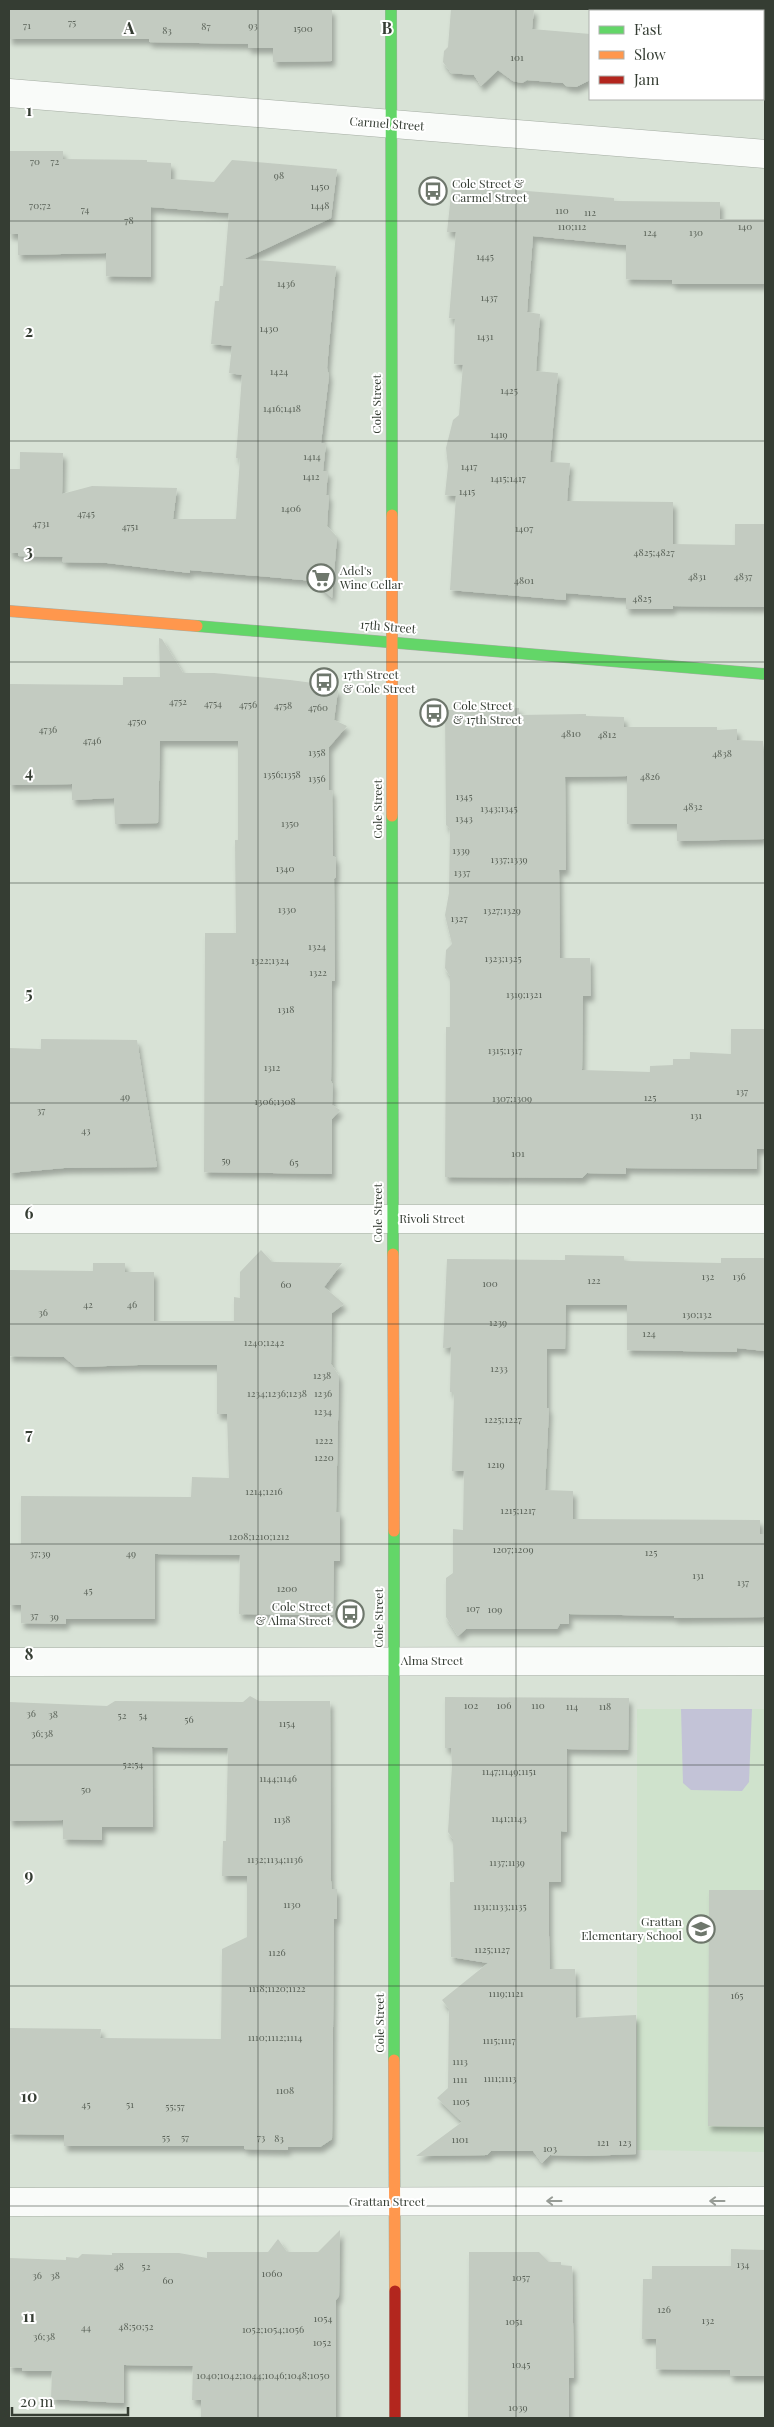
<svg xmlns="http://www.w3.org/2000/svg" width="774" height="2427" font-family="'Playfair Display',serif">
	<defs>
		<filter id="shadow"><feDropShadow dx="3" dy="5.5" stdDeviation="2.5" flood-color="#0004"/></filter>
	</defs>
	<rect width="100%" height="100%" fill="#d8e2d6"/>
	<polygon fill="#cfe2cc" points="637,1709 765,1709 765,2152 637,2150"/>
	<polygon fill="#c3c3d7" points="681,1709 752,1709 749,1782 742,1791 691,1790 683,1783"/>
	<g fill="#c3cbc1" filter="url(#shadow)">
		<polygon points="9,9 332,9 332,61 273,62 273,48 248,48 248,44 149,42 149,39 9,39"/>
		<polygon points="451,9 534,9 532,29 590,34 590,80 576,87 566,86 563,83 527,80 522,83 513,81 498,70 481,86 474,75 451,73 443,62 444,51 448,47"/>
		<polygon points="9,151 63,151 63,159 147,160 147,162 171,163 171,179 214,182 232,160 337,169 331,218 244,259 336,266 327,368 329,376 321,443 326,443 323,471 328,471 326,495 329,495 327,526 337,537 332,598 314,581 190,570 190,573 107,563 62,562 63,557 18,556 18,553 9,553 9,469 20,469 20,452 63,453 62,494 92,486 177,488 173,519 236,519 240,458 236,458 242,375 229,373 232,346 211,344 215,301 219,301 220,286 223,286 229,213 151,207 151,277 106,276 106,253 18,255 18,234 9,234"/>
		<polygon points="452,185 614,198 614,201 720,202 720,219 765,219 765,284 672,284 672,280 626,279 626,245 533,236 527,312 540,314 536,371 558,373 550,462 570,463 567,501 673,502 673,544 735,545 735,524 765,524 765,607 673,606 673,609 626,609 626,598 566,593 566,600 450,590 456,496 445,495 448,466 446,448 453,420 459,415 463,365 454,364 455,319 449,318 456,232 447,232"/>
		<polygon points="159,638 162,639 183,673 214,673 290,680 321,684 338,690 334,720 347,726 329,747 329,790 332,790 333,856 336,858 336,877 334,879 335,981 332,981 331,1081 333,1085 332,1105 340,1110 332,1119 332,1174 204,1172 205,933 236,933 235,840 238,840 238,741 160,741 158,823 115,824 114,798 72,800 72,784 9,785 9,684 123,685 123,677 160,677"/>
		<polygon points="483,707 519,708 519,715 586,714 586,716 624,717 624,727 717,727 717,730 737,729 737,740 763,741 764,839 677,841 677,824 627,824 627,776 565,777 566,870 559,870 560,958 590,958 591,996 583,996 582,1070 650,1072 650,1066 673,1065 673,1059 690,1059 690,1052 731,1054 731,1029 765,1029 765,1149 757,1149 757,1169 626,1168 626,1174 587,1173 582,1178 445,1177 446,1027 450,1027 450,976 445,968 446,950 452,944 445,915 449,893 450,829 446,825 445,710 483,710"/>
		<polygon points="41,1039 137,1040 157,1167 64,1168 9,1173 9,1048 41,1049"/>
		<polygon points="261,1250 272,1262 342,1263 324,1287 344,1304 332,1313 331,1364 339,1376 336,1512 340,1512 340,1561 334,1561 333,1615 239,1614 240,1555 155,1554 155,1619 66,1619 66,1624 21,1623 21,1605 9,1605 9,1544 21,1544 21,1496 191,1497 192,1477 229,1478 227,1414 217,1414 217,1365 138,1365 76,1367 64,1357 9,1356 9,1270 93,1271 93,1263 125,1263 125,1272 154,1272 154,1321 234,1321 234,1297 240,1298 240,1272"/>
		<polygon points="565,1255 624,1256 624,1261 721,1263 721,1258 765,1258 765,1351 737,1348 737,1352 627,1350 627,1305 566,1305 565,1349 547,1349 547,1408 549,1408 545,1490 573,1491 573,1519 760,1520 760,1534 765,1534 765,1617 674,1618 674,1616 569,1614 569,1624 560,1624 557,1629 466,1629 458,1636 446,1617 446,1578 453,1573 453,1529 463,1530 464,1471 452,1471 454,1392 450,1392 451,1347 443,1348 447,1259 565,1260"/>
		<polygon points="250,1696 259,1701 330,1701 331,1881 332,1889 337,1889 337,1919 334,1919 332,2139 320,2147 288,2147 288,2150 244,2149 244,2146 64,2146 64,2135 9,2134 9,2028 101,2029 100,2038 221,2039 222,1949 247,1937 247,1876 222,1876 223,1841 226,1841 228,1748 152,1747 153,1827 102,1827 102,1840 63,1839 63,1820 9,1821 9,1702 107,1706 115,1701 243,1702"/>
		<polygon points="445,1697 629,1698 628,1750 567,1749 567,1832 561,1831 561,1882 549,1882 549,1936 550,1969 575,1969 576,2018 636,2015 636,2154 586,2156 550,2155 542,2163 533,2151 491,2151 487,2155 416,2156 462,2122 437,2098 448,2088 449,2009 442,2000 488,1963 451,1957 450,1882 454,1882 453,1839 448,1832 452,1766 451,1748 445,1748"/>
		<polygon points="709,1890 765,1890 765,2127 708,2126"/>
		<polygon points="340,2230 339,2296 336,2300 336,2418 201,2418 201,2400 192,2400 193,2366 124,2365 124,2403 51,2399 52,2371 22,2371 22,2368 9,2367 9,2258 66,2260 66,2257 78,2258 82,2254 112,2255 112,2253 179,2253 207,2258 207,2252 268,2252 278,2239 287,2252 318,2252"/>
		<polygon points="731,2249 765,2250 765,2376 730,2376 730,2370 656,2369 656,2339 642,2339 643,2279 652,2279 652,2266 731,2266"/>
		<polygon points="469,2252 539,2252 549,2262 561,2262 561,2265 572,2266 574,2378 569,2378 569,2418 468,2418"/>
	</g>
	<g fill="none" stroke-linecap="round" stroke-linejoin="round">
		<g stroke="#a5ada3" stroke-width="29">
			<g id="street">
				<polyline points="9,93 765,154"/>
				<polyline points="9,1219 765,1219"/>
				<polyline points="9,1662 765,1661"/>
				<polyline points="9,2202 765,2201"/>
			</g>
		</g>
		<g stroke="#a5ada3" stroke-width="12">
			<g id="fast">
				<polyline points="391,9 392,515"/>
				<polyline points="197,626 765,674"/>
				<polyline points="392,816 393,1254"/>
				<polyline points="394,1531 394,2060"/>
			</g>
		</g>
		<g stroke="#a5ada3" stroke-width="12">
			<g id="slow">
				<polyline points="392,515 392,816"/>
				<polyline points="9,611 197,626"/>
				<polyline points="393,1254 394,1531"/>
				<polyline points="394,2060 395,2291"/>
			</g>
		</g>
		<g stroke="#a5ada3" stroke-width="12">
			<polyline id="jam" points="395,2291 395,2418"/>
		</g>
		<use href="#street" stroke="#f9fbf9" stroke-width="28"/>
		<use href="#fast" stroke="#63d668" stroke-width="11"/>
		<use href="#slow" stroke="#ff974d" stroke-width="11"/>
		<use href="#jam" stroke="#b3261e" stroke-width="11"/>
	</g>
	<defs><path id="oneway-shaft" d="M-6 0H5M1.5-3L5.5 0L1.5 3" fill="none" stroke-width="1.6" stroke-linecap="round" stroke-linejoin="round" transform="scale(1.25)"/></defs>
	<g stroke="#979c96">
		<use href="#oneway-shaft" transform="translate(554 2201) rotate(180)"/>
		<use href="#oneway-shaft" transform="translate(717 2201) rotate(180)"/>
	</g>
	<path fill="none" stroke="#353d33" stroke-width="1" stroke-opacity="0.55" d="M258,9v2409M516,9v2409M9,221h756M9,441h756M9,662h756M9,883h756M9,1103h756M9,1324h756M9,1544h756M9,1765h756M9,1986h756M9,2206h756"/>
	<defs>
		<g id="bus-ring" transform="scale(1.4375)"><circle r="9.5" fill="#fff" stroke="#6e776c" stroke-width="1.5"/><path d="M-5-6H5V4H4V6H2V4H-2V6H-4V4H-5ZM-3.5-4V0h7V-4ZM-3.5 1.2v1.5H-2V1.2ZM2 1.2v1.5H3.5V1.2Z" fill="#6e776c"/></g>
		<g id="supermarket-ring" transform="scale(1.4375)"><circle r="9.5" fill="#fff" stroke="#6e776c" stroke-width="1.5"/><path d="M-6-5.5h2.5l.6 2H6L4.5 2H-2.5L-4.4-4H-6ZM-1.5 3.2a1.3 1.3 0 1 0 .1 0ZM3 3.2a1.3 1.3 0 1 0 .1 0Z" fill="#6e776c"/></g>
		<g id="school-ring" transform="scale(1.4375)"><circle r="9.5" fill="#fff" stroke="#6e776c" stroke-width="1.5"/><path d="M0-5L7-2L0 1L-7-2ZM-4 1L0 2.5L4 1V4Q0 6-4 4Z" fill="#6e776c"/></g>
	</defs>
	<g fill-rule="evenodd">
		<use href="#bus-ring" x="433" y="191"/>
		<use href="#supermarket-ring" x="321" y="578"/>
		<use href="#bus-ring" x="324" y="682"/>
		<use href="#bus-ring" x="434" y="713"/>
		<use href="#bus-ring" x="350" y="1614"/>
		<use href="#school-ring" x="701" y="1929"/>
	</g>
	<g text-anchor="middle" stroke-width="4" stroke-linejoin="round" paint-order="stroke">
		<g font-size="10" fill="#5a6258">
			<text x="72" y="26">75</text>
			<text x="27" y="29">71</text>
			<text x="253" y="29">93</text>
			<text x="206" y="30">87</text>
			<text x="303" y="32">1500</text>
			<text x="167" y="34">83</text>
			<text x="517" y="61">101</text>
			<text x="35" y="165">70</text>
			<text x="55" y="165">72</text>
			<text x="279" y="179">98</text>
			<text x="320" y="190">1450</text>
			<text x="40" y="209">70;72</text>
			<text x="320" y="209">1448</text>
			<text x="85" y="213">74</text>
			<text x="562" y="214">110</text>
			<text x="590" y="216">112</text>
			<text x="129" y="224">78</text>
			<text x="572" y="230">110;112</text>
			<text x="745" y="230">140</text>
			<text x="650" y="236">124</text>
			<text x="696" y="236">130</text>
			<text x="485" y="260">1445</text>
			<text x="286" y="287">1436</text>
			<text x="489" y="301">1437</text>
			<text x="269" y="332">1430</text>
			<text x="485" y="340">1431</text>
			<text x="279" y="375">1424</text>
			<text x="509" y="394">1425</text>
			<text x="282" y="412">1416;1418</text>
			<text x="499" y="438">1419</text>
			<text x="312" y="460">1414</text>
			<text x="469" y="470">1417</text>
			<text x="311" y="480">1412</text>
			<text x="508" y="482">1415;1417</text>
			<text x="467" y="495">1415</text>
			<text x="291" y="512">1406</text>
			<text x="86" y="517">4745</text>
			<text x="41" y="527">4731</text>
			<text x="130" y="530">4751</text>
			<text x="524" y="532">1407</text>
			<text x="654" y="556">4825;4827</text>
			<text x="697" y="580">4831</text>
			<text x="743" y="580">4837</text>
			<text x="524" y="584">4801</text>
			<text x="642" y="602">4825</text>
			<text x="178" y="705">4752</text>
			<text x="213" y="707">4754</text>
			<text x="248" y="708">4756</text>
			<text x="283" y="709">4758</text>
			<text x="318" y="711">4760</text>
			<text x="137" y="725">4750</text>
			<text x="48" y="733">4736</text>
			<text x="571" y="737">4810</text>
			<text x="607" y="738">4812</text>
			<text x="92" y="744">4746</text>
			<text x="317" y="756">1358</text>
			<text x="722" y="757">4838</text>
			<text x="282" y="778">1356;1358</text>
			<text x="650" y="780">4826</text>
			<text x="317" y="782">1356</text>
			<text x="464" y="800">1345</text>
			<text x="693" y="810">4832</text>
			<text x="499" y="812">1343;1345</text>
			<text x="464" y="822">1343</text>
			<text x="290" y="827">1350</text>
			<text x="461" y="854">1339</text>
			<text x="509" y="863">1337;1339</text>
			<text x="285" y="872">1340</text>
			<text x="462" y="876">1337</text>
			<text x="287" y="913">1330</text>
			<text x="502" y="914">1327;1329</text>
			<text x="459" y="922">1327</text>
			<text x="317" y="950">1324</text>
			<text x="503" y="962">1323;1325</text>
			<text x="270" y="964">1322;1324</text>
			<text x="318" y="976">1322</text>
			<text x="524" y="998">1319;1321</text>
			<text x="286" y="1013">1318</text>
			<text x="505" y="1054">1315;1317</text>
			<text x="272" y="1071">1312</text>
			<text x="742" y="1095">137</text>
			<text x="125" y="1100">49</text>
			<text x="650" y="1101">125</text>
			<text x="512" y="1102">1307;1309</text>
			<text x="275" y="1105">1306;1308</text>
			<text x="41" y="1114">37</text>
			<text x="696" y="1119">131</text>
			<text x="86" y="1134">43</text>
			<text x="518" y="1157">101</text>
			<text x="226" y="1164">59</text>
			<text x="294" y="1166">65</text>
			<text x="708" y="1280">132</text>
			<text x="739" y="1280">136</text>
			<text x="594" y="1284">122</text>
			<text x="490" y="1287">100</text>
			<text x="286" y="1288">60</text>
			<text x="88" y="1308">42</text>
			<text x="132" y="1308">46</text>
			<text x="43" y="1316">36</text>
			<text x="697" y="1318">130;132</text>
			<text x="498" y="1326">1239</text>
			<text x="649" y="1337">124</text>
			<text x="264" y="1346">1240;1242</text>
			<text x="499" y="1372">1233</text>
			<text x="322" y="1379">1238</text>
			<text x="277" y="1397">1234;1236;1238</text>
			<text x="323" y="1397">1236</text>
			<text x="323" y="1415">1234</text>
			<text x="503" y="1423">1225;1227</text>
			<text x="324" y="1444">1222</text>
			<text x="324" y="1461">1220</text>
			<text x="496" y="1468">1219</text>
			<text x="264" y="1495">1214;1216</text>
			<text x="518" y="1514">1215;1217</text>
			<text x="259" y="1540">1208;1210;1212</text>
			<text x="513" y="1553">1207;1209</text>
			<text x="651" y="1556">125</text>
			<text x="40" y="1557">37;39</text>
			<text x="131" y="1557">49</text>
			<text x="698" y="1579">131</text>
			<text x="743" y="1586">137</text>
			<text x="287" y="1592">1200</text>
			<text x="88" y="1594">45</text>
			<text x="473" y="1612">107</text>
			<text x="495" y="1613">109</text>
			<text x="34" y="1619">37</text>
			<text x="54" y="1620">39</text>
			<text x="471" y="1709">102</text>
			<text x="504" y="1709">106</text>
			<text x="538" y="1709">110</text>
			<text x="572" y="1710">114</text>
			<text x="605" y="1710">118</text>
			<text x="31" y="1717">36</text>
			<text x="53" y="1718">38</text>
			<text x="122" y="1719">52</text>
			<text x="143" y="1719">54</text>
			<text x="189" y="1723">56</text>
			<text x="287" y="1727">1154</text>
			<text x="42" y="1737">36;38</text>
			<text x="133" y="1768">52;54</text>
			<text x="509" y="1775">1147;1149;1151</text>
			<text x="278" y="1782">1144;1146</text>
			<text x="86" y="1793">50</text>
			<text x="509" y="1822">1141;1143</text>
			<text x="282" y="1823">1138</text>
			<text x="275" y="1863">1132;1134;1136</text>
			<text x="507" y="1866">1137;1139</text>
			<text x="292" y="1908">1130</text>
			<text x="500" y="1910">1131;1133;1135</text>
			<text x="492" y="1953">1125;1127</text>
			<text x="277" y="1956">1126</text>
			<text x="277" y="1992">1118;1120;1122</text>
			<text x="506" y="1997">1119;1121</text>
			<text x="737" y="1999">165</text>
			<text x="275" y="2041">1110;1112;1114</text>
			<text x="499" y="2044">1115;1117</text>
			<text x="460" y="2065">1113</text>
			<text x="500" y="2082">1111;1113</text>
			<text x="460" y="2083">1111</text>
			<text x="285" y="2094">1108</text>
			<text x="461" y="2105">1105</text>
			<text x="86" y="2108">45</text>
			<text x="130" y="2108">51</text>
			<text x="175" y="2110">55;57</text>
			<text x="166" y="2141">55</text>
			<text x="185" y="2141">57</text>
			<text x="261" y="2141">73</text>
			<text x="279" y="2142">83</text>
			<text x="460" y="2143">1101</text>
			<text x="603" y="2146">121</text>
			<text x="625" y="2146">123</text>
			<text x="550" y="2152">103</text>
			<text x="743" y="2268">134</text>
			<text x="119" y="2270">48</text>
			<text x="146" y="2270">52</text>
			<text x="272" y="2277">1060</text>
			<text x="37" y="2279">36</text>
			<text x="55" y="2279">38</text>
			<text x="521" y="2281">1057</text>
			<text x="168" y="2284">60</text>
			<text x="664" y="2313">126</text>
			<text x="323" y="2322">1054</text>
			<text x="708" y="2324">132</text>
			<text x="514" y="2325">1051</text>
			<text x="136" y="2330">48;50;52</text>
			<text x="86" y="2331">44</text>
			<text x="273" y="2333">1052;1054;1056</text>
			<text x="44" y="2340">36;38</text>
			<text x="322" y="2346">1052</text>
			<text x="521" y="2368">1045</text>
			<text x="263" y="2379">1040;1042;1044;1046;1048;1050</text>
			<text x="518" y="2411">1039</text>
		</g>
		<g font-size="12" fill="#353d33" stroke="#fff">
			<text transform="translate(387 124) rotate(4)" y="4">Carmel Street</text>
			<text transform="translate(377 404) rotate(-90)" y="4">Cole Street</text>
			<text transform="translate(388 627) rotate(5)" y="4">17th Street</text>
			<text transform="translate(378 809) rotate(-90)" y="4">Cole Street</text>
			<text transform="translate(378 1213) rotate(-90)" y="4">Cole Street</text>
			<text x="432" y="1223">Rivoli Street</text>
			<text transform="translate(379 1618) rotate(-90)" y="4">Cole Street</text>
			<text x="432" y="1665">Alma Street</text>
			<text transform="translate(380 2023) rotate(-90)" y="4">Cole Street</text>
			<text x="387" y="2206">Grattan Street</text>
		</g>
		<g font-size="12" fill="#353d33" stroke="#fff" text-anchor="start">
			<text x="452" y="188">Cole Street &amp;<tspan x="452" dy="14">Carmel Street</tspan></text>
			<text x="340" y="575">Adel's<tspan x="340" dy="14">Wine Cellar</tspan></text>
			<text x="343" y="679">17th Street<tspan x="343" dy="14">&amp; Cole Street</tspan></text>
			<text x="453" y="710">Cole Street<tspan x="453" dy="14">&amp; 17th Street</tspan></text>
			<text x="331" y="1611" text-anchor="end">Cole Street<tspan x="331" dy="14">&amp; Alma Street</tspan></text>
			<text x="682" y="1926" text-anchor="end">Grattan<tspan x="682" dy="14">Elementary School</tspan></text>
		</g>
	</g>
	<g font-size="16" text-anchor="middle" font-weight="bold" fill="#353d33" stroke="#fff" stroke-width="4" stroke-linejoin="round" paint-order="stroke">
		<text x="129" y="34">A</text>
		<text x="387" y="34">B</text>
		<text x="29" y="116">1</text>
		<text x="29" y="337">2</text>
		<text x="29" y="557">3</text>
		<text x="29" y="778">4</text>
		<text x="29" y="999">5</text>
		<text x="29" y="1219">6</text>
		<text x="29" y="1440">7</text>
		<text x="29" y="1660">8</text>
		<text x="29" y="1881">9</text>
		<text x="29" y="2102">10</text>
		<text x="29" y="2322">11</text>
	</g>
	<rect width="774" height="2427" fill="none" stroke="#353d33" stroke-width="20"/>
	<rect x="589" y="10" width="175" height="90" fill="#ffffff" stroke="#aeb1ad"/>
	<rect x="599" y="26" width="25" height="8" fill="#63d668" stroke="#aeb1ad"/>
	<text x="634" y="35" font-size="15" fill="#353d33">Fast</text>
	<rect x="599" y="51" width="25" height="8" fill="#ff974d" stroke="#aeb1ad"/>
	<text x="634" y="60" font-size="15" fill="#353d33">Slow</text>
	<rect x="599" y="76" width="25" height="8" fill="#b3261e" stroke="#aeb1ad"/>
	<text x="634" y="85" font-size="15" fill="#353d33">Jam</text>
	<path d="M12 2407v8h116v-8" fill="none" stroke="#353d33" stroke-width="2.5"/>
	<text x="20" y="2407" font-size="15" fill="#353d33" stroke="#ffffff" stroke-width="4" paint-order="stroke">20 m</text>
</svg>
